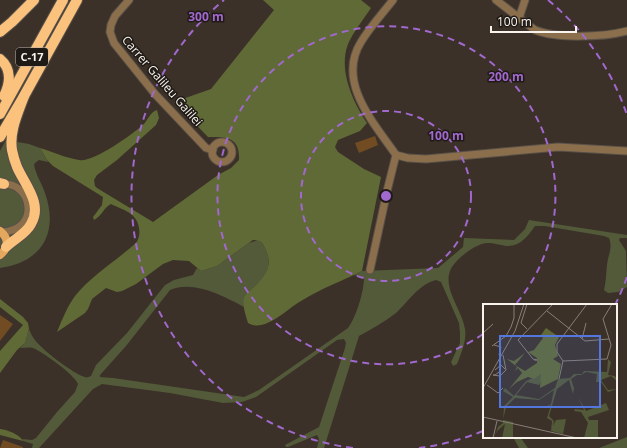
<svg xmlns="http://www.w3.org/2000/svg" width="627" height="448" font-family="'Open Sans',sans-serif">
	<rect width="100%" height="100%" fill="#3b3128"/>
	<g fill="#535a39">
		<path d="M6,140l23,4 11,4 8,14 -9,-2 -4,3 -1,2c2,10 8,19 11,28 14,40 -3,69 -45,75v-117z"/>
		<path d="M529,220l98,15v3h-7l-1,2 7,11 1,36 -9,5 -10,1 -4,-3c2,-8 2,-16 3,-25 1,-10 6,-17 2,-27l-5,-2 -59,-10h-10c-7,10 -15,21 -29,20 -6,-1 -12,-3 -18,-3 -11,0 -26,12 -33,20 -18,20 7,45 10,66 2,11 -4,25 -8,35l-4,2 -2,-4 9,-19v-10l-1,-10 -18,-41 -5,-2c-18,5 -27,21 -40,33 -12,9 -24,16 -37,23l-35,112h-7l2,-9 -2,-4 -29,12h-2l-1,-2 34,-18 26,-79 1,-5 -2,-4 -7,1 -81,57 -14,5 -19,1 -53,-10 -68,-9 -9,5 -54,59h-7l1,-4 -10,-3 -1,-2 10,1 4,-2 21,-26 18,-20 3,-8c-4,-10 -34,-31 -45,-36 -4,-1 -9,0 -13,0l5,-5 4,-14c2,4 3,8 6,11 6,9 40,35 50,37 2,1 3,0 6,-1l5,-11 31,-32 38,-48 9,-5 19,-5 4,-7 4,3 16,-5 32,-23 9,-3c11,7 14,26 6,37 -7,10 -22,15 -20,30 -21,-11 -50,-27 -74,-17l-44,56 -26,29v2l13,1 131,19 15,-7 89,-62c8,-10 16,-37 16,-50l-10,-3 8,-4 76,-3 25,-21 1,-9 50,2 11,-11z"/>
		<polygon points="513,437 520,437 528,448 519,448"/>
		<polygon points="627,437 627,448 599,448"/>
	</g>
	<g fill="#606a36">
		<path d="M263,0h98l10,8c-8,12 -17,23 -23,36 -10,26 5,58 19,79l-7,8 -22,9 -3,7 3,5 26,17 17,8 -19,94c-20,10 -42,18 -61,30 -12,7 -22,18 -36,23 -6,2 -12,2 -17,-1 -2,-7 -6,-18 -4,-25 2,-5 7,-8 11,-12 12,-11 18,-22 10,-38 -3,-6 -5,-8 -12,-8l-36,26 -16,5 -12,-10 -16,-1 -10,4 -27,20 -14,7 -5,1 -11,-4 -14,11 -4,10 -3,4 -28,19c5,-12 10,-25 18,-36 17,-21 41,-35 61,-53 6,-8 4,-22 -5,-29 -5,-4 -14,-7 -20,-10 -7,3 -9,12 -17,16l-1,-3 9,-12 1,-8 -50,-31 -6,-6 -7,-12c13,4 26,10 39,12 14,3 52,-25 64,-35 5,-5 7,-13 14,-15l2,8 -3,7 -39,35 -20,15 -3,5 1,6 2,2 56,34 65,-47 13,-7 8,-8c1,-23 -12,-23 -31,-23l-34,-35 37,-13 63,-79z"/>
		<polygon points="0,299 23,317 28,323 29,329 25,343 17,350 0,373 0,351 23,325 0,307"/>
		<path d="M0,429c8,1 19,5 23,12l-23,-6z"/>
	</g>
	<g fill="#714c23">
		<polygon points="375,136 378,145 359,153 355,143"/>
		<polygon points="0,315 13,324 0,341"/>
		<polygon points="3,440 23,447 23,448 0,448"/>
	</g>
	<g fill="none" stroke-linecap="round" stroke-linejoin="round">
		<g stroke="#595048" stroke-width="9">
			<g id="minor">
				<polyline points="129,0 115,16 111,25 110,32 114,43 155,94 206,148 213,150"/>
				<path d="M393,0c-11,14 -23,27 -32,42 -25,40 13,81 35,113"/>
				<path d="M496,0l39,30c22,9 69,7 92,1"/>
				<polyline points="519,18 525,0"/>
				<circle cx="222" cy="152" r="10"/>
				<polyline points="396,155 408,158 426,159 558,147 627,151"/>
				<path d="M0,185c31,-7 43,46 1,47"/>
				<polyline points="370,270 388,187 396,155"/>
			</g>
		</g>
		<g stroke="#595048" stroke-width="10">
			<path id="major" d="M0,231c9,7 9,17 0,24"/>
		</g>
		<g stroke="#595048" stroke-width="12">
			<g id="highway">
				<polyline points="0,32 12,22 34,0"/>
				<path d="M0,59c12,10 10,25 4,37"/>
				<polyline points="0,114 63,0"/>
				<polyline points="0,137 24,96 77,0"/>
				<polyline points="0,183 4,184"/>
				<path d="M6,247c8,-8 20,-13 25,-23 12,-20 -6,-39 -14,-57 -2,-5 -4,-12 -5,-17 -3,-19 6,-37 12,-54"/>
			</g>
		</g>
		<use href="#minor" stroke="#8b6f4c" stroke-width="7"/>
		<use href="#major" stroke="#e3a85d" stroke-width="8"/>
		<use href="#highway" stroke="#fbc27d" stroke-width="10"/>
	</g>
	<g fill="none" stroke="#a168cd" stroke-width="2" stroke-dasharray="7 5">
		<circle cx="386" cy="196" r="85"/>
		<path d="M483 334A169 169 0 1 1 515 305"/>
		<path d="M627 277A254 254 0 0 1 616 303M483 431A254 254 0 0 1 419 448M353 448A254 254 0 0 1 224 0M548 0A254 254 0 0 1 627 115"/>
	</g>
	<g text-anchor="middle" stroke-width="3" stroke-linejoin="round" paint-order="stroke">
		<rect fill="#1f1a16" stroke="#b8b2ac" stroke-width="1" x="16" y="48" width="32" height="18" rx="3"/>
		<g font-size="11" font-weight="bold" fill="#f9f3ed">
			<text x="32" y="61">C-17</text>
		</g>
		<g font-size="12" fill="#f9f3ed" stroke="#1f1a16">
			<text transform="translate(162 81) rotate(49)" y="4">Carrer Galileu Galilei</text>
		</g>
	</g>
	<g transform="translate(483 304)">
		<rect width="134" height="134" fill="#3b3128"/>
		<path d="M125,55l3,3 -3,13 7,1 2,5 -6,-5 -10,4 7,10 9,-1 -9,3 -7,-10h-5l1,-8 -11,-2 -5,3h-4l-6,4 3,9 -1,6 -4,-14 -12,9 -8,27 5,5 -1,5 3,-6 10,-1 -3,15 -12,-3 1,-10 -5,-3 4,-13 -6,2 6,-3 3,-14 -15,10 -24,-2 -9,9 -3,13 10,2v16h-11l3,-14 -8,7 -3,7 4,-11 5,-4 1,-17 9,-9 -10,-6 2,-3 9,8 12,-15 15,-7 2,4 -4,7 -12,-3 -11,13 23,4 16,-11 3,-9 12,-1 4,-4h8l2,-3 23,1zM95,93l8,14 20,-8 3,7 -21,7 1,3h9v18h-14l4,-15 -7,-11 -7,-1 1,-2 9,1z" fill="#535a39"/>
		<path d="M63,24l13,9 -4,8 3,11 -5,3 8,5 -3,15 -18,9 1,-14 -7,5 -6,-2 -11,5 -8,7 13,-16 -4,-5 -3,3 2,-4 -10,-8 7,2 11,-8 -10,12 10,6 12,-8v-5l-9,-6 6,-2 9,-12 -2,-3z" fill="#606a36"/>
		<path fill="none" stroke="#877f77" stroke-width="1" d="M44,0l-6,19 6,6M64,7l38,30 24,-2M0,29l10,-9M99,35l4,-16M11,41l7,2 -2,8M9,42l14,-10 5,-9 3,-9v-14M51,56h3l-4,-1 -15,-19 35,-36M80,57l44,-2 4,-14 -8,-26 9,-15M80,57l-6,-9v-8l30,-40M12,66l6,-5 4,4M16,68l1,4 -7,-1h2zM18,71l5,-5 -3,-15M76,75l4,-18M4,81l11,8 5,-5M0,84l32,-57 9,-27M0,113l94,21M10,134l4,-17"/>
		<path fill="#5477dd" fill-opacity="0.15" stroke="#5477dd" stroke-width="2" d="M17,32h100v71h-100z"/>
		<rect width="134" height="134" fill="none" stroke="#f9f3ed" stroke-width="2"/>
	</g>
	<circle cx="386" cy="196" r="6" fill="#a168cd" stroke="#1f1a16" stroke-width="2"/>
	<g font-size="12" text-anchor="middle" font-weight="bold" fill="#a168cd" stroke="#1f1a16" stroke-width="3" stroke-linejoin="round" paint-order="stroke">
		<text x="206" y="21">300 m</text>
		<text x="506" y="81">200 m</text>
		<text x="446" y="140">100 m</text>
	</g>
	<path d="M491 26v6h85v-6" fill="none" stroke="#f9f3ed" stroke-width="2"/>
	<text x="497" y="26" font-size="12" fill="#f9f3ed" stroke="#1f1a16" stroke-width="3" paint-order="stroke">100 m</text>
</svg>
